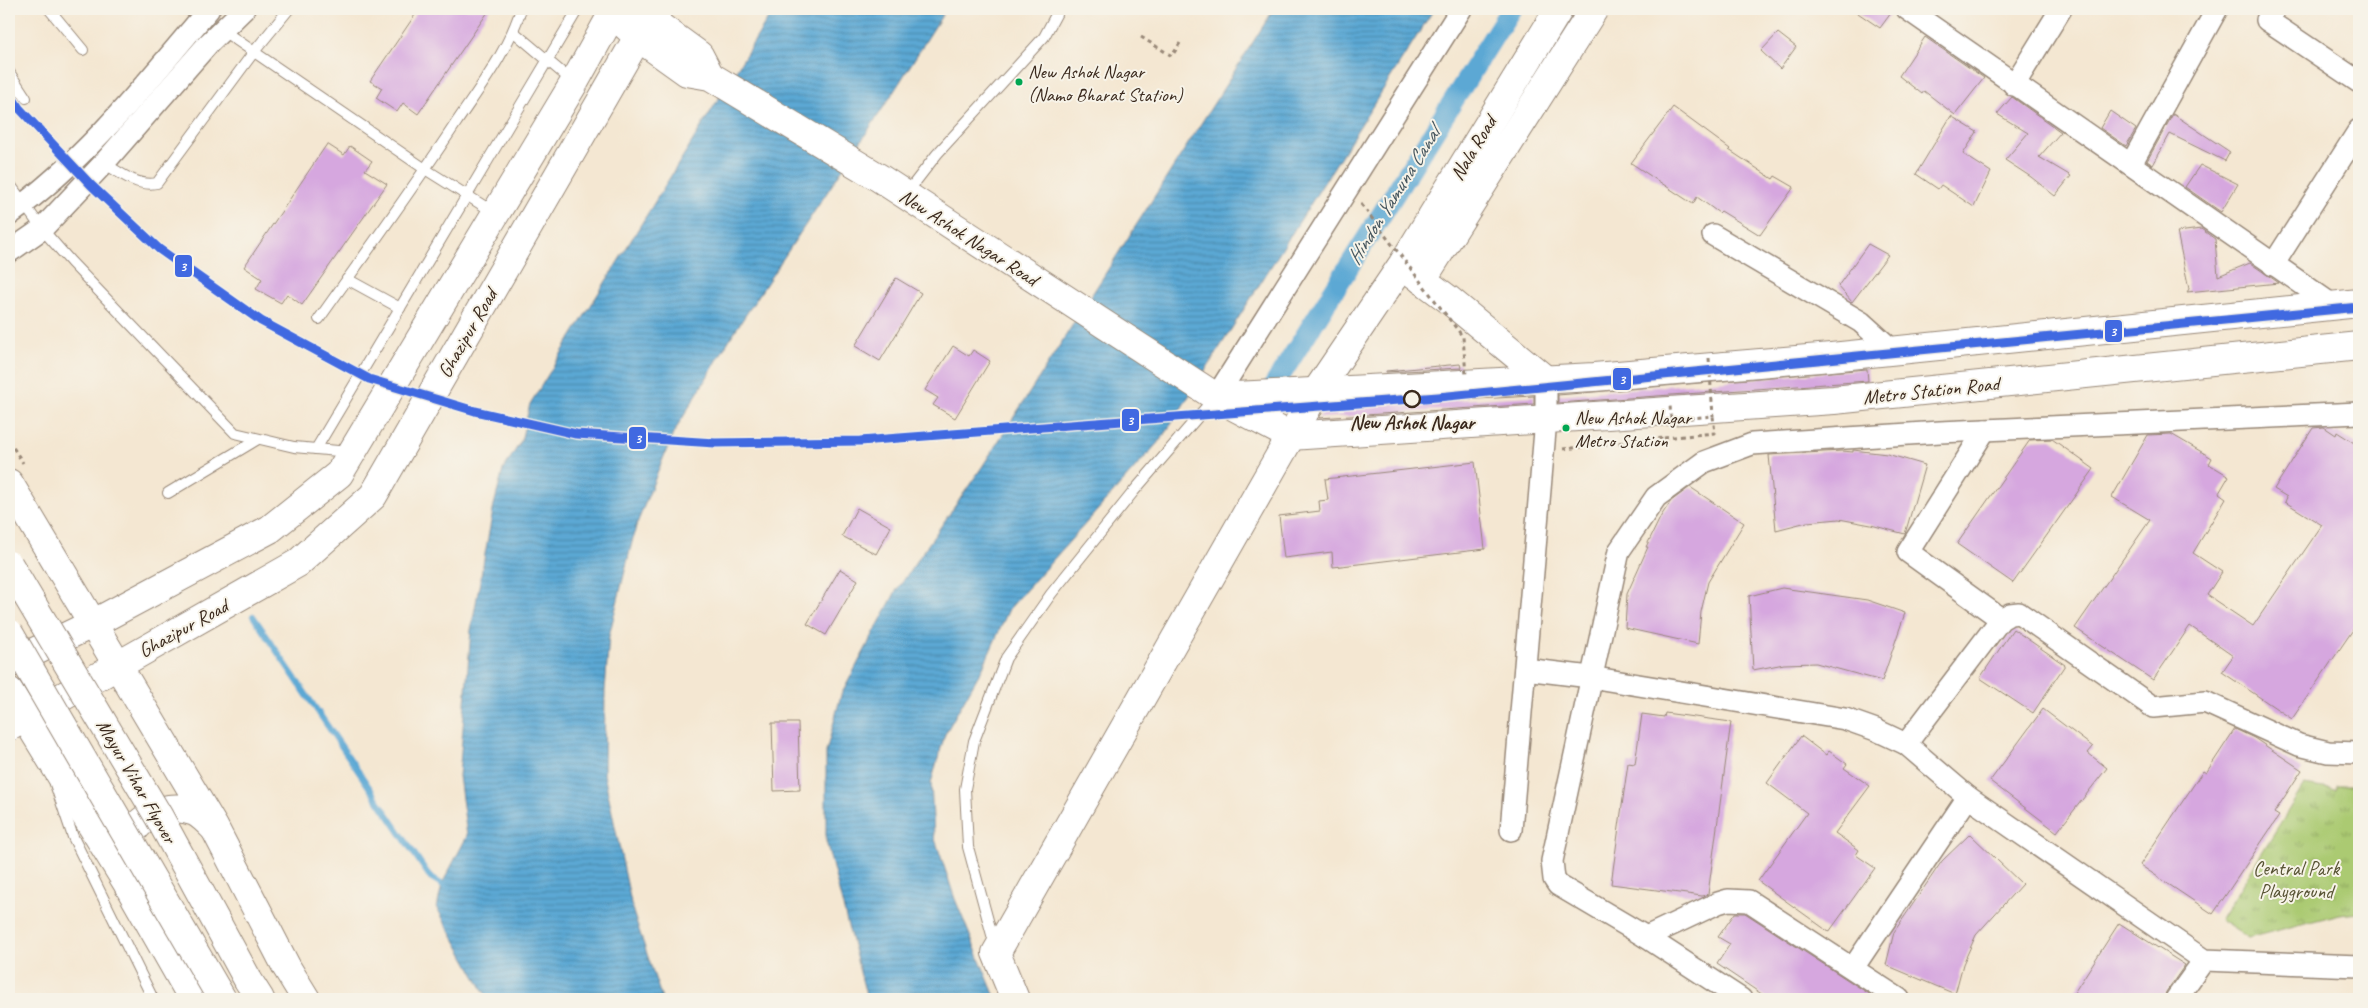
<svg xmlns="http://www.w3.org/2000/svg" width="2368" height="1008" font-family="Caveat,sans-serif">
	<defs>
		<pattern id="park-tufts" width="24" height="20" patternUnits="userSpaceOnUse" patternTransform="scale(1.25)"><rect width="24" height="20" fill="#abca72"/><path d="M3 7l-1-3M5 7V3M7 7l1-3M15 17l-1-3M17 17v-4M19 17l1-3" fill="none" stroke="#8ca45d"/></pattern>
		<pattern id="water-rules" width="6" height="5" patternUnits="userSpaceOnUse" patternTransform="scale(1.25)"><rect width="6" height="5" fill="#5ba8d4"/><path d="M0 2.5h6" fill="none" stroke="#4c89ab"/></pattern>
	</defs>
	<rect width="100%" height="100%" fill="#f7f3e8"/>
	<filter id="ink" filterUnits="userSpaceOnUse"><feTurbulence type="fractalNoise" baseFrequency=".02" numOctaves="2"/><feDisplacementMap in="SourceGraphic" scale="10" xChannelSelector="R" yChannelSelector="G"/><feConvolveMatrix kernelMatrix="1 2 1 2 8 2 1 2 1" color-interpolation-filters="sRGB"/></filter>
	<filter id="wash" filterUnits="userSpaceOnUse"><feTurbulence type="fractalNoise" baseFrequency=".0096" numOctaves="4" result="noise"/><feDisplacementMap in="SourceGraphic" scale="20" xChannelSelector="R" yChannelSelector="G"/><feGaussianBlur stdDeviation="1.12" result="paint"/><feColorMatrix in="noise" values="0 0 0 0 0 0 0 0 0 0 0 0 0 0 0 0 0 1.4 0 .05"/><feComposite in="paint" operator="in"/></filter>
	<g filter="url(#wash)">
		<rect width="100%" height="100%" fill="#f4e7d2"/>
		<polygon fill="url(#park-tufts)" stroke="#737a48" points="2304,785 2336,790 2336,786 2359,786 2359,912 2340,914 2248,938 2220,920"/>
		<g fill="url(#water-rules)" stroke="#4b6979">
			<polygon points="774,9 946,9 891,96 731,337 673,434 636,526 609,636 605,691 604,774 633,912 662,999 488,999 437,908 442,884 467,836 459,776 471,630 494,505 503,470 521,441 530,404"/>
			<polygon points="1274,9 1434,9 1163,437 1009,609 983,667 945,734 931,783 934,836 955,899 996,999 867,999 826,841 826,752 841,695 896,591 982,467"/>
		</g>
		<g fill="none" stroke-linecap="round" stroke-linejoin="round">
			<polyline stroke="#5ba8d4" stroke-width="6" points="253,616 430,877 448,888"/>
			<polyline stroke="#5ba8d4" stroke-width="21" points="1275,384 1511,9"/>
		</g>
		<g id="blocks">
			<g fill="#d6a7df">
				<polygon points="419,9 490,9 418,114 403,103 397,112 376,98 382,88 370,81"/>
				<polygon points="1852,9 1894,9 1880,28"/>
				<polygon points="1778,33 1796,47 1780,69 1761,51"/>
				<polygon points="1925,37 1984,78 1955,115 1924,91 1922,94 1899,76"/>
				<polygon points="2012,97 2061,132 2039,157 2071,176 2055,196 2031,177 2005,160 2028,133 1997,114"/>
				<polygon points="1673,107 1730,149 1729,150 1773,179 1775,176 1794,187 1760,235 1721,211 1719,213 1697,197 1693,204 1631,163"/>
				<polygon points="2110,111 2136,129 2126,146 2100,128"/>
				<polygon points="2173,114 2230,152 2225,161 2170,134 2153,165 2147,161"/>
				<polygon points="1951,116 1977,132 1963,154 1991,172 1974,207 1941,185 1938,189 1916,174"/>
				<polygon points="327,144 344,155 350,146 372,161 365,170 387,184 302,305 287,294 281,303 256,289 262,279 244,267"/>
				<polygon points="2200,165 2238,184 2221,212 2185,187"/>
				<polygon points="2201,229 2215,239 2218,276 2250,263 2279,283 2187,292 2189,289 2177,232"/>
				<polygon points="1868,244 1888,255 1852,302 1838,286"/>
				<polygon points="896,278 921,293 880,361 855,346"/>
				<polygon points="953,346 969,356 973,350 990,361 955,418 933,405 938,398 925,390"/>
				<polygon points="1460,364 1461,368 1386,372 1386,371"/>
				<polygon points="1867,369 1868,381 1558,403 1558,395"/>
				<polygon points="1534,396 1534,404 1319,418 1326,407"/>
				<polygon points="2324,427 2336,435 2337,432 2359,446 2359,621 2292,719 2222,672 2233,656 2190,626 2153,680 2075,628 2150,520 2112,497 2148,435 2171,434 2212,458 2209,464 2229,476 2219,493 2226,498 2193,553 2222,572 2207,595 2253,626 2322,525 2285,502 2287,497 2274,489 2313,428"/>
				<polygon points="2052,439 2094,469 2013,583 1957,544 2030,440"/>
				<polygon points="1853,450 1887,454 1925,465 1905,534 1871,525 1839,519 1807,522 1776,530 1769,455 1842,451 1853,452"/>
				<polygon points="1475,462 1485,549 1333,567 1332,552 1284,558 1279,516 1320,511 1319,501 1328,500 1325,479"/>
				<polygon points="1690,487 1744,523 1708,582 1701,612 1698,644 1625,628 1627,594 1648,547 1646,547 1661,516 1671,501"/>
				<polygon points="857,508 891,527 876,554 842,536"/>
				<polygon points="840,569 858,580 826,635 807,624"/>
				<polygon points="1782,588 1867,600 1905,613 1882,681 1816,663 1784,664 1753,670 1749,596"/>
				<polygon points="2013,629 2065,665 2033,713 1980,678"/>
				<polygon points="2043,709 2093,747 2088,753 2107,768 2057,832 1990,781"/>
				<polygon points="1665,713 1731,722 1708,894 1702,896 1611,884 1628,763 1635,764 1642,714 1664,717"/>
				<polygon points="772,723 798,723 800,790 774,791"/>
				<polygon points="2235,729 2254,738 2302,770 2274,813 2279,816 2213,914 2140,865 2203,771 2206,773"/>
				<polygon points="1801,736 1826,755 1829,751 1847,764 1844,768 1870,786 1835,833 1859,850 1856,855 1875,868 1829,932 1758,881 1807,813 1767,783"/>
				<polygon points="1970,834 2022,884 1976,935 1963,964 1955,994 1886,965 1894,932 1942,861"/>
				<polygon points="1735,913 1745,913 1877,999 1769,999 1717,964 1730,944 1718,937"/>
				<polygon points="2119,923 2185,965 2166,992 2164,999 2070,999"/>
			</g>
		</g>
	</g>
	<g filter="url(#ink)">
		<use href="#blocks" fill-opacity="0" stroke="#988878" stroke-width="1"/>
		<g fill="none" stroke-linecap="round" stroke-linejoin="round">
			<g stroke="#988878" stroke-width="12">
				<g id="lane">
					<polyline points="49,9 83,50"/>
					<polyline points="222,30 425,169 495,213"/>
					<polyline points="514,32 572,81"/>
					<polyline points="9,72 26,98"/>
					<path d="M104,163c16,10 34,24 53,20l96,-130 36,-44"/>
					<polyline points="9,183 42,229 71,262 235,433 294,447 349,452"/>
					<polyline points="906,194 937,154 1044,37 1059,9"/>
					<polyline points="347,279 400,308"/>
					<path d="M319,319c46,-65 93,-129 137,-196 24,-36 52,-72 65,-114"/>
					<polyline points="316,449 578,9"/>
					<polyline points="168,493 258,439"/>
					<polyline points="55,784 73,837 153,999"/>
					<polyline points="995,946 968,847 965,789 974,741 1006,658 1051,594 1134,491 1215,397"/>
				</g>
			</g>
			<g stroke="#988878" stroke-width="24">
				<g id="street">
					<polyline points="1907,9 2334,306"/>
					<polyline points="2275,9 2267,20 2359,82"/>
					<polyline points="2014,85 2061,9"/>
					<polyline points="2131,164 2217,9"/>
					<path d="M9,215c78,-56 138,-133 200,-206"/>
					<polyline points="1713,235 1861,322 1892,350"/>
					<polyline points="9,252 42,229 104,163 208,44 244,9"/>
					<polyline points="2273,265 2359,130"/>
					<polyline points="1216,397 1461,9"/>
					<polyline points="1985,430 1908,552 2001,619"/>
					<polyline points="1525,669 1590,677 1845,719 1876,730 1906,744 1968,797 2204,960 2359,966"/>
					<polyline points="1906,744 2001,619 2010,614 2019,613 2153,707 2205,702 2299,745 2328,752 2359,753"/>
					<polyline points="1511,830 1546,419 1546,380"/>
					<polyline points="1646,937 1718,903 1728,900 1749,901 1899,999"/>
					<polyline points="1853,968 1968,797"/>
					<polyline points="1741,999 1646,937 1558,885 1554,879 1552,861 1619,551 1656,497 1704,462 1752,444 1940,432 2359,413"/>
					<polyline points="2176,999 2204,960"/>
				</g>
			</g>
			<g stroke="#988878" stroke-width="30">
				<g id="secondary">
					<polyline points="641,9 651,20 699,55 710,76"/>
					<polyline points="612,13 638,37 687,72 710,76 878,177 1216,397 1290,436 1834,400 2359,346"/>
					<polyline points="1409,270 1448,299 1546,380"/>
					<polyline points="1422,280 1594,9"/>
					<polyline points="1216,397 1594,377 1831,357 2359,303"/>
					<polyline points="94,623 270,529 339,474 574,83 615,9"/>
					<polyline points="117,666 298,563 373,496 638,37 658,9"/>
					<polyline points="1015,999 996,953 1316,392 1402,265 1559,9"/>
				</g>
			</g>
			<g stroke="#988878" stroke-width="30">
				<g id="primary">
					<polyline points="9,483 214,827 287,968 306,999"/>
					<polyline points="9,691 127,883 193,999"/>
					<path d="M124,860c1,-36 36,-61 71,-48 6,3 13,10 18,15"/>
				</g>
			</g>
			<g stroke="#988878" stroke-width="30">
				<g id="highway">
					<polyline points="9,664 94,623"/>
					<polyline points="9,727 117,666"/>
					<polyline points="248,980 260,999"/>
				</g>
			</g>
			<g stroke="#988878" stroke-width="3" stroke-dasharray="4 4" stroke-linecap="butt">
				<polyline points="1141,37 1172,56 1180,43"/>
				<polyline points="9,441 23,463"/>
				<polyline points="1563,449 1664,438"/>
			</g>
			<use href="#lane" stroke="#fff" stroke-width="10"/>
			<use href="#street" stroke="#fff" stroke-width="21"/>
			<use href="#secondary" stroke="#fff" stroke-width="28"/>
			<use href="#primary" stroke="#fff" stroke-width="28"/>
			<use href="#highway" stroke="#fff" stroke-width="28"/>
			<g stroke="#988878" stroke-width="30" stroke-linecap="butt">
				<g id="highway-bridge">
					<polyline points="9,565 159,817 248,980"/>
					<polyline points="9,633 222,999"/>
				</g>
			</g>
			<g stroke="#988878" stroke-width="3" stroke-dasharray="4 4" stroke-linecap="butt">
				<polyline points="1361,204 1463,337 1466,375"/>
				<polyline points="1709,358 1713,416"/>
				<polyline points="1664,438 1715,433 1713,416 1671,420 1670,405"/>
			</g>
			<use href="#highway-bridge" stroke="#fff" stroke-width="28"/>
			<g stroke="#f7f3e8" stroke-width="12">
				<polyline id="metro-1" points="9,93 19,108 91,185 159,249 261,321 369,379 475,411 576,434 715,443 860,441 1438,397 2359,307"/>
			</g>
			<use href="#metro-1" stroke="#4169e1" stroke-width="9"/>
		</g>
	</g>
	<g fill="#00a651" stroke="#f7f3e8" stroke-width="2">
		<circle cx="1019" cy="82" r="4.5"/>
		<circle cx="1566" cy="428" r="4.5"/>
	</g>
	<circle fill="#f7f3e8" stroke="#3b2a1e" stroke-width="2.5" cx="1412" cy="399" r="8"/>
	<g text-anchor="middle" stroke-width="4" stroke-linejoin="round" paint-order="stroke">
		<g font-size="19" fill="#3b2a1e" stroke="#f7f3e8" text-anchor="start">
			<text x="1028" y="78">New Ashok Nagar<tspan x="1028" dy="23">(Namo Bharat Station)</tspan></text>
			<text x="1575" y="424">New Ashok Nagar<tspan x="1575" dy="23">Metro Station</tspan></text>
		</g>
		<g font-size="20" fill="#3b2a1e" stroke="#f7f3e8">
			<text transform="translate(1473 148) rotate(-59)" y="7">Nala Road</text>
			<text transform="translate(969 237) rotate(33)" y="7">New Ashok Nagar Road</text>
			<text transform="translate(467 333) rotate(-60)" y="7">Ghazipur Road</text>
			<text transform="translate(1931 390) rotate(-6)" y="7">Metro Station Road</text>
			<text transform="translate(183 628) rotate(-29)" y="7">Ghazipur Road</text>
			<text transform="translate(137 781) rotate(60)" y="7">Mayur Vihar Flyover</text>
		</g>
		<g font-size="20" font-weight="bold" fill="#3b2a1e" stroke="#f7f3e8">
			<text x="1412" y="429">New Ashok Nagar</text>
		</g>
		<g font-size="20" fill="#575233" stroke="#f7f3e8">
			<text x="2296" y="875">Central Park<tspan x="2296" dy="23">Playground</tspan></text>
		</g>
		<g font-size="21" font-style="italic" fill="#46565e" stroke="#f7f3e8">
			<text transform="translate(1393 196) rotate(-58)" y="7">Hindon Yamuna Canal</text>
		</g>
	</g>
	<g stroke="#f7f3e8" stroke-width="2">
		<rect x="174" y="254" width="19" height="24" rx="5" fill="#4169e1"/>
		<rect x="2104" y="319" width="19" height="24" rx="5" fill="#4169e1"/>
		<rect x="1612" y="367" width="20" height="24" rx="5" fill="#4169e1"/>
		<rect x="1121" y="408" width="19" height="24" rx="5" fill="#4169e1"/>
		<rect x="628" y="426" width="19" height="24" rx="5" fill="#4169e1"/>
	</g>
	<g font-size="14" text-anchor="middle" font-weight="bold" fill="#fff">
		<text x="183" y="271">3</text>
		<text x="2113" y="336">3</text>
		<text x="1622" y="384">3</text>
		<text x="1130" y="425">3</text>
		<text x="638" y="443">3</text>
	</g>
	<rect width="2368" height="1008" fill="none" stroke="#f7f3e8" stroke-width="30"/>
</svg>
